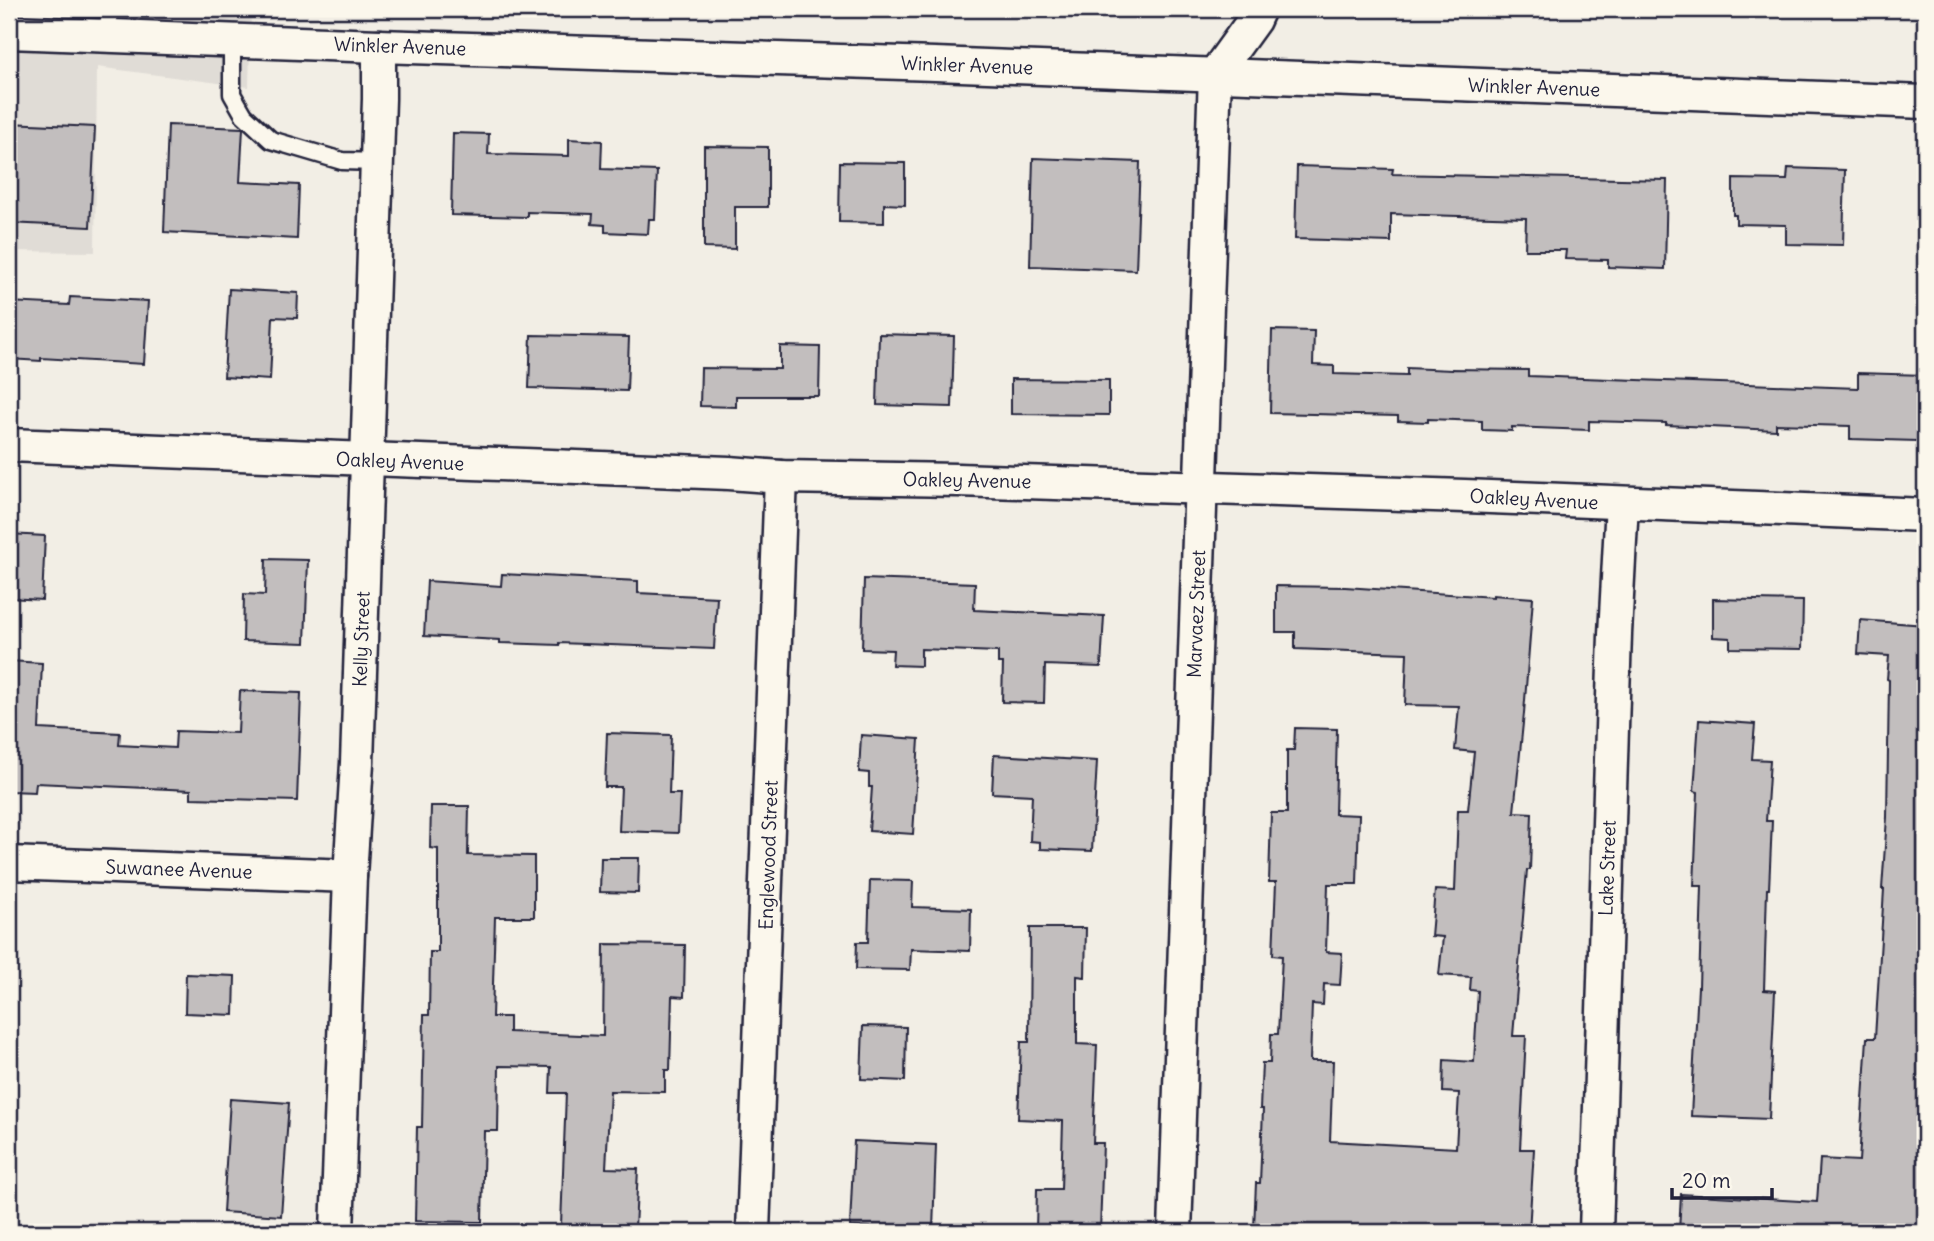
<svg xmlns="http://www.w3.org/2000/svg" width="1934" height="1241" font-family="Delius,sans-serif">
	<rect width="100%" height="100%" fill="#f2eee5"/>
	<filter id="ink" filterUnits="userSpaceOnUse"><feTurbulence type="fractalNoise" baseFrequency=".0143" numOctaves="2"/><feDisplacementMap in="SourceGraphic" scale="14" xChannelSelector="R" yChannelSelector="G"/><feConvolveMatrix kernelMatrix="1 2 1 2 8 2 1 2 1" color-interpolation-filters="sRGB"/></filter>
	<g filter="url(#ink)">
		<polygon fill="#e0dcd6" points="9,9 251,9 249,87 97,67 95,252 9,251"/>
		<g fill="#c2bebe" stroke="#22223b" stroke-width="2">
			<polygon points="9,123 95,127 90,227 9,223"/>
			<polygon points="168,125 243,128 240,182 299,185 297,239 164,232"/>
			<polygon points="453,133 489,134 488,154 569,156 569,139 602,141 601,169 657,171 655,219 649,219 648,234 605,232 605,225 592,224 593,214 527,212 527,217 451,215"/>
			<polygon points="704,146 768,147 768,207 735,207 735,249 704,248"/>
			<polygon points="1033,158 1140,162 1136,270 1030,266"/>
			<polygon points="840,162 905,163 905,205 884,204 884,223 839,222"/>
			<polygon points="1297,166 1393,169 1392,174 1667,180 1665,269 1608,267 1608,260 1565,259 1566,250 1525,250 1526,218 1391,214 1391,242 1295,239"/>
			<polygon points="1788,168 1845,170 1843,245 1786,244 1786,225 1736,224 1736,215 1733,215 1733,179 1787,180"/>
			<polygon points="229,289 298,293 297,318 273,317 270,380 224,377"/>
			<polygon points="70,297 148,301 144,364 41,358 41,361 9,359 9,302 69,305"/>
			<polygon points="1272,330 1314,331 1313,365 1334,366 1334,374 1407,376 1407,368 1452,370 1452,369 1528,370 1528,376 1858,388 1858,373 1925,375 1925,435 1917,435 1917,441 1850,439 1850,426 1776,424 1776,430 1666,425 1666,423 1589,421 1589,430 1512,427 1512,431 1482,430 1482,421 1428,419 1428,422 1398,421 1398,416 1270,413"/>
			<polygon points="879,334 954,336 952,407 877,405"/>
			<polygon points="531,335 629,337 627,391 529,388"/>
			<polygon points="780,346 820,347 819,396 736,396 736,407 700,406 701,368 780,369"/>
			<polygon points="1011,379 1109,380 1109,415 1011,414"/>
			<polygon points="9,534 45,536 42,600 9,598"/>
			<polygon points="266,559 308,560 305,643 243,641 244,594 265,595"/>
			<polygon points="502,574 638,581 638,593 717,597 714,649 559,643 559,645 500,643 500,640 424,636 427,581 501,586"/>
			<polygon points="864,579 975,583 974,610 1104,616 1101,667 1045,665 1044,703 1002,702 1003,663 998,663 998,652 921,649 921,666 892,665 893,650 862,649"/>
			<polygon points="1276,586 1345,587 1493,597 1493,595 1533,598 1524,713 1514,812 1532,813 1530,870 1527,870 1513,1036 1526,1036 1520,1149 1534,1149 1529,1232 1257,1232 1257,1228 1254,1228 1256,1183 1260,1183 1263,1109 1260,1109 1262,1063 1270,1063 1271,1034 1278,1034 1282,956 1273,955 1276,882 1269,882 1271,813 1287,813 1287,750 1294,750 1295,728 1337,729 1335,814 1359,815 1357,884 1328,884 1326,952 1342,953 1340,985 1324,984 1323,1005 1312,1004 1310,1061 1333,1061 1330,1141 1456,1148 1459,1093 1443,1092 1444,1060 1474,1062 1478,991 1470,990 1471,977 1439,975 1443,937 1431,936 1435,890 1455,891 1458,810 1468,810 1474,752 1455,750 1459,706 1405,705 1407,653 1295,649 1295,632 1276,632"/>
			<polygon points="1713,599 1803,601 1802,649 1730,648 1730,638 1713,637"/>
			<polygon points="1860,620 1925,625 1925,983 1921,1041 1925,1042 1925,1232 1679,1232 1681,1194 1817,1202 1820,1159 1859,1161 1867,1038 1875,1038 1884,889 1882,889 1887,817 1889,680 1887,679 1889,656 1858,654"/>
			<polygon points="9,661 42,663 39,729 120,733 119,745 175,748 176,731 238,733 240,691 301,693 297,801 191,798 191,790 36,783 35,792 9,791"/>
			<polygon points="1699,720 1755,724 1752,759 1770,760 1766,821 1772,821 1769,889 1767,889 1764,990 1775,991 1769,1119 1691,1116 1698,987 1699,987 1702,886 1694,886 1698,792 1694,791"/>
			<polygon points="607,733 671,735 669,794 680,794 678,833 619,831 621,787 605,787"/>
			<polygon points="861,735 919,739 913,834 869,831 872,787 869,787 869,773 859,772"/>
			<polygon points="994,755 1097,761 1092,851 1040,849 1040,842 1030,841 1032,795 992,793"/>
			<polygon points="431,806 469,806 468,855 534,856 534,917 495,917 492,1017 509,1017 509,1032 603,1036 604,944 685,945 684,997 672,996 670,1070 665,1070 665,1092 610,1091 606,1168 638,1169 635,1228 561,1225 566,1093 550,1093 551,1067 499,1066 498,1131 484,1131 482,1222 415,1221 417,1127 422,1127 424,1015 429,1015 430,952 438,952 438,849 430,848"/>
			<polygon points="601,858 639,858 638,893 600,892"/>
			<polygon points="870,880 913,881 912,907 971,909 970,951 911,949 910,970 856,969 857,942 868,942"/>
			<polygon points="1030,928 1086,928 1085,977 1077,976 1077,1044 1097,1045 1093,1143 1103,1143 1100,1232 1036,1231 1037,1189 1061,1189 1063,1121 1018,1119 1021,1042 1029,1042"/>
			<polygon points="186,974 235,976 234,1015 185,1013"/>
			<polygon points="863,1026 906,1027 905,1081 861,1079"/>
			<polygon points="230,1099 289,1103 281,1216 223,1212"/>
			<polygon points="854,1141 936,1145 933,1230 850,1226"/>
		</g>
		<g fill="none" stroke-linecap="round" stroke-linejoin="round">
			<g stroke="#22223b" stroke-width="21">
				<g id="service">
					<polyline points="108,35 109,9"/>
					<polyline points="232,39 232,94 244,115 271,140 342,161 377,162"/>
				</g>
			</g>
			<g stroke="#22223b" stroke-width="37">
				<g id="minor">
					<polyline points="9,32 379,46 935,64 1925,102"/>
					<polyline points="9,445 729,473 781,477 958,480 1465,496 1925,515"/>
					<polyline points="9,863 350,876"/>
					<polyline points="337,1232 350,876 357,763 379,99 379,46"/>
					<polyline points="753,1232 781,477"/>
					<polyline points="1175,1232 1215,74 1254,20 1259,9"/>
					<polyline points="1596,1232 1615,634 1622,503"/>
				</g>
			</g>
			<use href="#service" stroke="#fbf7ec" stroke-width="16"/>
			<use href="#minor" stroke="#fbf7ec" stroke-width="32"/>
		</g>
	</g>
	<g text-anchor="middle" stroke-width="5" stroke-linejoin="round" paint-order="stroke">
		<g font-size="19" fill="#22223b" stroke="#fbf7ec">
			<text transform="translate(400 46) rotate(2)" y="7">Winkler Avenue</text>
			<text transform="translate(967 65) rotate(2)" y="7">Winkler Avenue</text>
			<text transform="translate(1534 87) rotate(2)" y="7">Winkler Avenue</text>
			<text transform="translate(400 461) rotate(2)" y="7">Oakley Avenue</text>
			<text transform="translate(967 480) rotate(1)" y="7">Oakley Avenue</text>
			<text transform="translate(1534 499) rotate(3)" y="7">Oakley Avenue</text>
			<text transform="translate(1196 614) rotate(-88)" y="7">Marvaez Street</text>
			<text transform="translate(361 639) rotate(-88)" y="7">Kelly Street</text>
			<text transform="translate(768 855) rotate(-88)" y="7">Englewood Street</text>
			<text transform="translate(1607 868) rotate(-88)" y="7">Lake Street</text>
			<text transform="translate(179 869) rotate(2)" y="7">Suwanee Avenue</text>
		</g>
	</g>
	<rect width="1934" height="1241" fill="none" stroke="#fbf7ec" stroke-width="35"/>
	<rect x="18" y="18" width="1899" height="1206" fill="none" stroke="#22223b" stroke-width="2.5" filter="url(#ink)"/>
	<path d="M1672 1188v10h100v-10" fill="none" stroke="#22223b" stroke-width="3.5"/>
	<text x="1682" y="1188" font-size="21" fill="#22223b" stroke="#fbf7ec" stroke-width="5" paint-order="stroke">20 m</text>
</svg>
